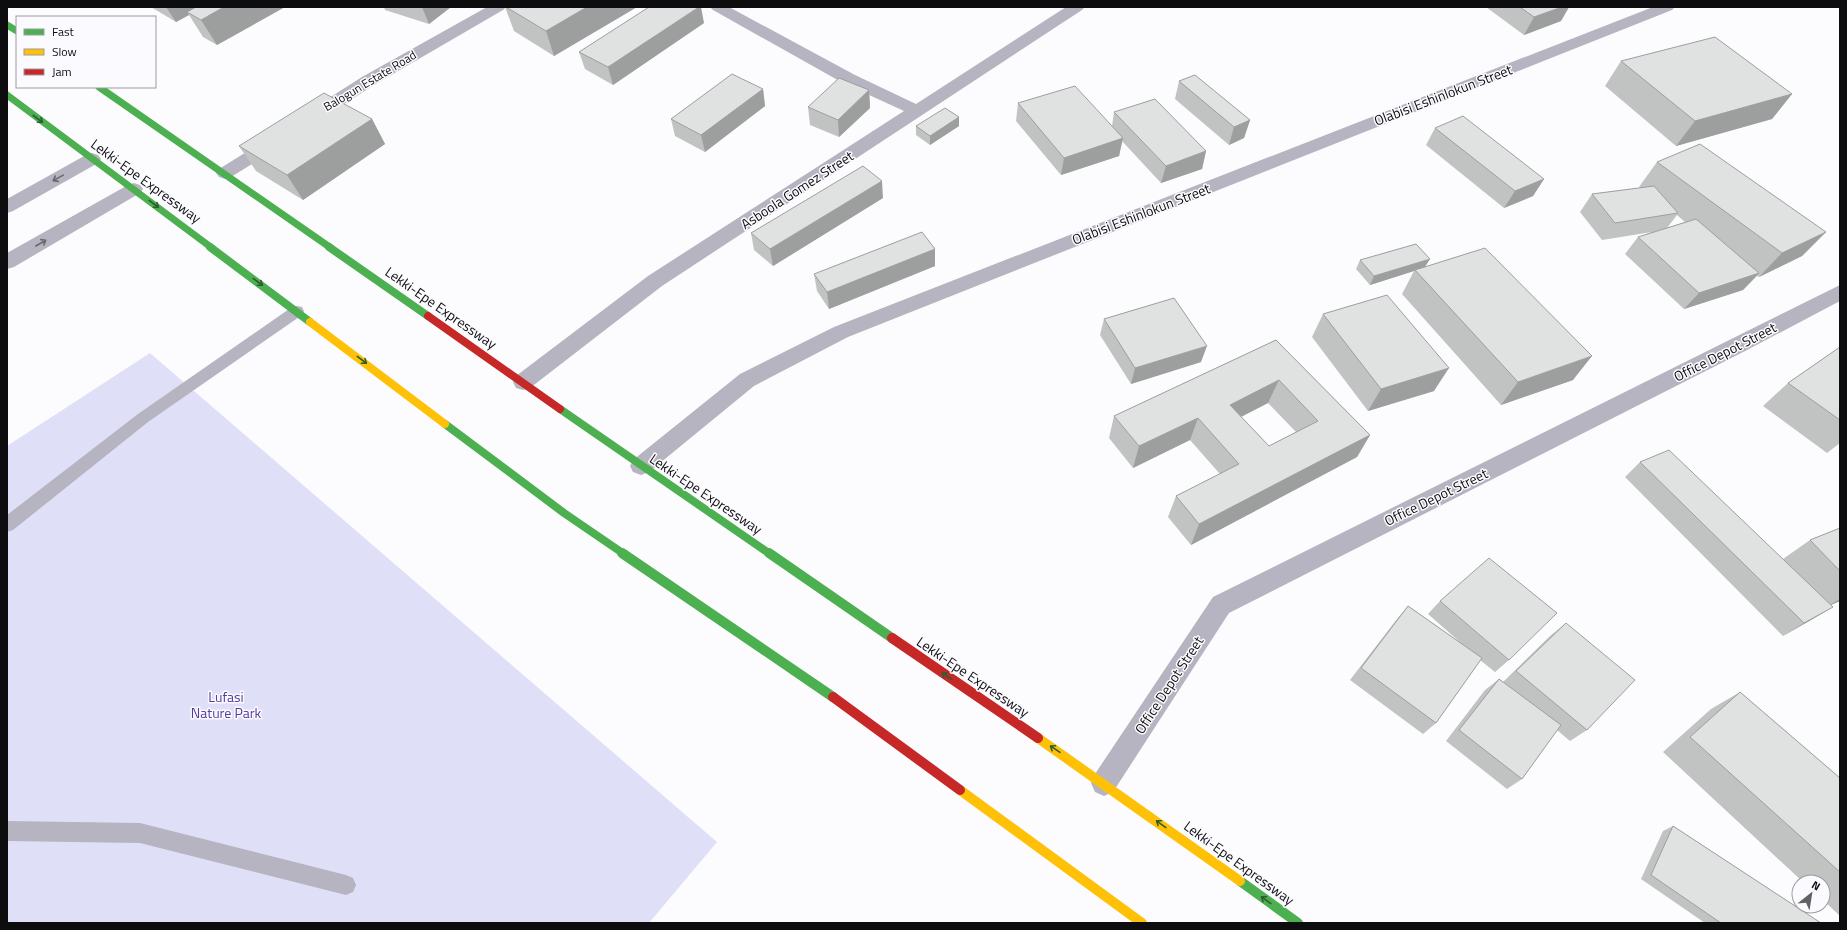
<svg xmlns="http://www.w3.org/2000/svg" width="1847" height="930" font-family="'Titillium Web',sans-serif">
	<rect width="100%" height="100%" fill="#fcfcfe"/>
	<polygon fill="#e0dff8" points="150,353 717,842 649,923 7,923 7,446"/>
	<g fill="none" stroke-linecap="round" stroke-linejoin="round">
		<g fill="#b5b4c0" fill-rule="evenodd">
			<polygon points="297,306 302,307 304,311 302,315 148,422 13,530 7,532 7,515 138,414 292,307"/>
			<polygon points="7,821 140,823 346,875 353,878 356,885 353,892 346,895 140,843 7,841"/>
		</g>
		<g fill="#b5b4c0" fill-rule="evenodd">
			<polygon points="487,7 506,7 503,10 374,85 319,120 313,121 307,120 305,116 307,112 362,77"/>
			<polygon points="710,7 729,7 855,75 916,104 1066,7 1085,7 1082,10 662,286 530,388 523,390 516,388 513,382 516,376 648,276 904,111 843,83 713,10"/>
			<polygon points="1653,7 1675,7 1672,10 848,337 754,386 649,472 641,475 633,472 630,466 633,460 740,374 834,327"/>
			<polygon points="273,137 279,139 282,143 279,147 231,177 225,179 219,177 216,173 219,169 267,139"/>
			<polygon points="92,153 98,155 101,159 98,163 13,211 7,213 7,199 86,155"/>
			<polygon points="134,183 140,185 143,189 140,193 14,267 7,269 7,253 128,185"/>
			<polygon points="1840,285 1840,301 1747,350 1229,613 1113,792 1104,796 1095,792 1091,783 1095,774 1213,597"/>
		</g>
		<g stroke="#4caf50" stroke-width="7">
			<polyline points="7,25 17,31"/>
			<polyline points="99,87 331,248"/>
			<polyline points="7,95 212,248"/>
		</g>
		<g stroke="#4caf50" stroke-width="8">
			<polyline points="210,247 310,322"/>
			<polyline points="329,247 428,316"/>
			<polyline points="560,409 770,554"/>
			<polyline points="445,424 564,513 624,554"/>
		</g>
		<g stroke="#4caf50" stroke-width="10">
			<polyline points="622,553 833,697"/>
			<polyline points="769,553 892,638"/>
			<polyline points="1240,881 1298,923"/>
		</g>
		<polyline stroke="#ffc107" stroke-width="8" points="310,322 445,424"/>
		<g stroke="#ffc107" stroke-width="10">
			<polyline points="1038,738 1240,881"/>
			<polyline points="960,790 1142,923"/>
		</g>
		<polyline stroke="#c62828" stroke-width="8" points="428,316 560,409"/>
		<g stroke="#c62828" stroke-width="10">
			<polyline points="892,638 1038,738"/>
			<polyline points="833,697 960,790"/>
		</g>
	</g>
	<g fill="#c1c2c2" fill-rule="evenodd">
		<polygon points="151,7 285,7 217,45 203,37 189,15 176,22"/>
		<polygon points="384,7 451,7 429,24 385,10"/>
		<polygon points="505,7 637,7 554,56 514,31"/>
		<polygon points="1486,7 1569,7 1561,21 1524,35"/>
		<polygon points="704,23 613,85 585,69 579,52"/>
		<polygon points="1621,61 1792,94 1772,119 1676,146 1605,86"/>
		<polygon points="1179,81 1250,120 1244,138 1229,145 1175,99"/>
		<polygon points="763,89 765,106 705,152 675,136 671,119"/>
		<polygon points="869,90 870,108 839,137 810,125 808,107"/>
		<polygon points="1018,103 1112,126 1114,112 1206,151 1202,169 1161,183 1122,141 1119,156 1061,175 1016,121"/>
		<polygon points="959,117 959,126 930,145 916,135 916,126"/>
		<polygon points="372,119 385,144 303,200 256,171 239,146"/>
		<polygon points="1435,128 1544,179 1533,196 1504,208 1426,145"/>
		<path d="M1657,162l169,70 -24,24 -43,21 -2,-1 -14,14 -59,19 -59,-55 13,-17 14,-5 -50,8 -22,-28 12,-18 48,-6 -1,-1zM1677,215l8,7 -18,6z"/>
		<polygon points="883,198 773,266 754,250 751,233"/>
		<polygon points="935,249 935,266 829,309 817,291 814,274"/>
		<polygon points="1360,260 1426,266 1573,380 1501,405 1402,294 1414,271 1370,285 1356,269"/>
		<polygon points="1323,314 1434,391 1368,411 1312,337"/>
		<polygon points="1104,319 1201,362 1131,384 1100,335"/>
		<path d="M1276,340l94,95 -13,22 -166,88 -23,-28 8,-21 44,-22 -30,-34 -57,28 -24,-30 5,-22zM1268,403l28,29 -27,14 -28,-29z"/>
		<polygon points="1840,347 1840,443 1827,453 1763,406 1788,383"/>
		<polygon points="1640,462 1783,559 1810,540 1840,528 1840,601 1831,605 1833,607 1811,620 1783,636 1625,477"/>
		<polygon points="1440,601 1509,660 1495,672 1480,660 1436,723 1423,734 1350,680 1397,619 1408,606 1461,643 1428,614"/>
		<polygon points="1566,623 1587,730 1570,741 1557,730 1522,779 1507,789 1446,741 1485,690 1499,679 1503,682 1550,636"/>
		<polygon points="1740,692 1840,778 1840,916 1823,900 1823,882 1803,882 1663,752 1711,709"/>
		<polygon points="1673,826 1821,923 1705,923 1641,879 1663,831"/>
	</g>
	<g fill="#9d9e9e">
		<polygon points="166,7 204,7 187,12 189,15 176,22"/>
		<polygon points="224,7 285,7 217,45 201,20"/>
		<polygon points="422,7 451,7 429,24"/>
		<polygon points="587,7 637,7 554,56 546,31"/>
		<polygon points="699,7 701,7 704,23 613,85 608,67"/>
		<polygon points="1562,7 1569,7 1561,21 1524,35 1534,17"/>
		<polygon points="763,89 765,106 705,152 701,135"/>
		<polygon points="869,90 870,108 839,137 838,120"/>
		<polygon points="1792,94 1772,119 1676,146 1695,121"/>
		<polygon points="959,117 959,126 930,145 930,136"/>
		<polygon points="372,119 385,144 303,200 287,175"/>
		<polygon points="1250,120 1244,138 1229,145 1234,127"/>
		<polygon points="1123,138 1119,156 1061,175 1064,158"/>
		<polygon points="1206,151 1202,169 1161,183 1166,166"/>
		<polygon points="1544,179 1533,196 1504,208 1515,191"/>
		<polygon points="882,181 883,198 773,266 770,249"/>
		<polygon points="1826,232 1802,256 1759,277 1782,253"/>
		<polygon points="935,249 935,266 829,309 827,292"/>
		<polygon points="1430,259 1425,267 1415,270 1414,271 1370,285 1374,276"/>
		<polygon points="1759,273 1743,290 1684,309 1699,293"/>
		<polygon points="1207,346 1201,362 1131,384 1135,368"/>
		<polygon points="1592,356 1573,380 1501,405 1518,382"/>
		<polygon points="1449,368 1434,391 1368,411 1381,389"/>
		<polygon points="1279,380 1268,403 1221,427 1230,405"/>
		<polygon points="1198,418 1190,440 1133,468 1139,446"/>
		<polygon points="1370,435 1357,457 1191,545 1199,524"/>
		<polygon points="1840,599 1840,601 1826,607"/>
		<polygon points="1833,607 1811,620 1783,636 1804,623"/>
	</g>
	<g fill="#e0e1e1" stroke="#9d9e9e" fill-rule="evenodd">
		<polygon points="196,7 224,7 201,20 187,12"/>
		<polygon points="506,7 587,7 546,31"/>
		<polygon points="649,7 699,7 608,67 579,52"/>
		<polygon points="1520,7 1562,7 1534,17"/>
		<polygon points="1715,37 1792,94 1695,121 1621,61"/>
		<polygon points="732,74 763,89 701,135 671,119"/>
		<polygon points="1195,75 1250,120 1234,127 1179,81"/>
		<polygon points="839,78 869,90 838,120 808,107"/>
		<polygon points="1075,86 1123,138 1064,158 1018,103"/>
		<polygon points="324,93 372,119 287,175 239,146"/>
		<polygon points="1155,99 1206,151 1166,166 1114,112"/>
		<polygon points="945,108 959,117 930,136 916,126"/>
		<polygon points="1463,116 1544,179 1515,191 1435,128"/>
		<polygon points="1700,144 1826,232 1782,253 1657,162"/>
		<polygon points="863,166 882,181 770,249 751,233"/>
		<polygon points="1654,186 1678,213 1615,223 1592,194"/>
		<polygon points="1696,219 1759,273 1699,293 1638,237"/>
		<polygon points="922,232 935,249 827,292 814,274"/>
		<polygon points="1416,244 1430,259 1374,276 1360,260"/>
		<polygon points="1485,248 1592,356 1518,382 1415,270"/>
		<polygon points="1387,295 1449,368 1381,389 1323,314"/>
		<polygon points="1174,298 1207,346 1135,368 1104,319"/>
		<path d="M1276,340l94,95 -171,89 -23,-28 63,-32 -41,-46 -59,28 -25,-30zM1279,380l39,41 -49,25 -39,-41z"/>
		<polygon points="1840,347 1840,420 1788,383"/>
		<polygon points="1669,450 1833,607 1804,623 1640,462"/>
		<polygon points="1840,528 1840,571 1810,540"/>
		<polygon points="1489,558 1557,613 1509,660 1440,601"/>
		<polygon points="1408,606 1482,658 1436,723 1361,668"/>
		<polygon points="1566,623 1635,680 1587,730 1516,671"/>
		<polygon points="1499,679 1561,725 1522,779 1459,730"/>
		<polygon points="1740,692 1840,778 1840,872 1690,737"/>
		<polygon points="1673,826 1821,923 1721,923 1651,875"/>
	</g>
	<defs><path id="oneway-shaft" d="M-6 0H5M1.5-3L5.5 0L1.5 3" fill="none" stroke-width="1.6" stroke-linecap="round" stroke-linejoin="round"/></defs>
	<g stroke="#2c5e30">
		<use href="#oneway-shaft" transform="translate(38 119) rotate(37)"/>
		<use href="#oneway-shaft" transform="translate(154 204) rotate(37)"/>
		<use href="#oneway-shaft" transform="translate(258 282) rotate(37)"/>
		<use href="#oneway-shaft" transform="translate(362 360) rotate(37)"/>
		<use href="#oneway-shaft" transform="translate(947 676) rotate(-146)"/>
		<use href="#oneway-shaft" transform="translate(1055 749) rotate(-146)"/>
		<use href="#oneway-shaft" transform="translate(1161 824) rotate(-144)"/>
		<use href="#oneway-shaft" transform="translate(1266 900) rotate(-144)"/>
	</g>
	<g stroke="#696970">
		<use href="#oneway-shaft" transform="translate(58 178) rotate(151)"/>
		<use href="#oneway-shaft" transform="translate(41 243) rotate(-30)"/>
	</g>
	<g text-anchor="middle" stroke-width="3" stroke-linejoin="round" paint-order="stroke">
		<g font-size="12" fill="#0d0d0f" stroke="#fbfbff">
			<text transform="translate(370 81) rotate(-31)" y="4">Balogun Estate Road</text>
		</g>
		<g font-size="14" fill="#0d0d0f" stroke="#fbfbff">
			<text transform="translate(1443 95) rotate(-21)" y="5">Olabisi Eshinlokun Street</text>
			<text transform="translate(146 181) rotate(36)" y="5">Lekki-Epe Expressway</text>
			<text transform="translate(797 190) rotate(-33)" y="5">Asboola Gomez Street</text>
			<text transform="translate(1141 214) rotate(-21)" y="5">Olabisi Eshinlokun Street</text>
			<text transform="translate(441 308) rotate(35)" y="5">Lekki-Epe Expressway</text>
			<text transform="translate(1725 352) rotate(-27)" y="5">Office Depot Street</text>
			<text transform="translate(706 494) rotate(34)" y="5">Lekki-Epe Expressway</text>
			<text transform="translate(1436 497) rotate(-26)" y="5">Office Depot Street</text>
			<text transform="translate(973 677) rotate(34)" y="5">Lekki-Epe Expressway</text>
			<text transform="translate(1169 685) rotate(-57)" y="5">Office Depot Street</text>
			<text transform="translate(1239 863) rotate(36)" y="5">Lekki-Epe Expressway</text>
		</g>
		<g font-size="14" fill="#523c9e" stroke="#fbfbff">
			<text x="226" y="702">Lufasi<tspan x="226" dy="16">Nature Park</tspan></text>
		</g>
	</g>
	<rect width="1847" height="930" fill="none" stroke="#0d0d0f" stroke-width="16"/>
	<rect x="16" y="16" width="140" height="72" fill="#fbfbff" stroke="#9c9c9f"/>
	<rect x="24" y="29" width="20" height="6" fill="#4caf50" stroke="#9c9c9f"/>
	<text x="52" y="36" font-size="12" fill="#0d0d0f">Fast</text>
	<rect x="24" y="49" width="20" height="6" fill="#ffc107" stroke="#9c9c9f"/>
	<text x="52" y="56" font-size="12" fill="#0d0d0f">Slow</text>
	<rect x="24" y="69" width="20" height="6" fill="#c62828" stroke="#9c9c9f"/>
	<text x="52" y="76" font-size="12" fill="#0d0d0f">Jam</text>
	<g transform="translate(1811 894) rotate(30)"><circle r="19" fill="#fbfbff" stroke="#9c9c9f"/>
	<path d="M0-3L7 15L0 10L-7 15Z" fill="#616163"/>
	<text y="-6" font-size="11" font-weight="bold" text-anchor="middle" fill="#0d0d0f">N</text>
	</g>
</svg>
